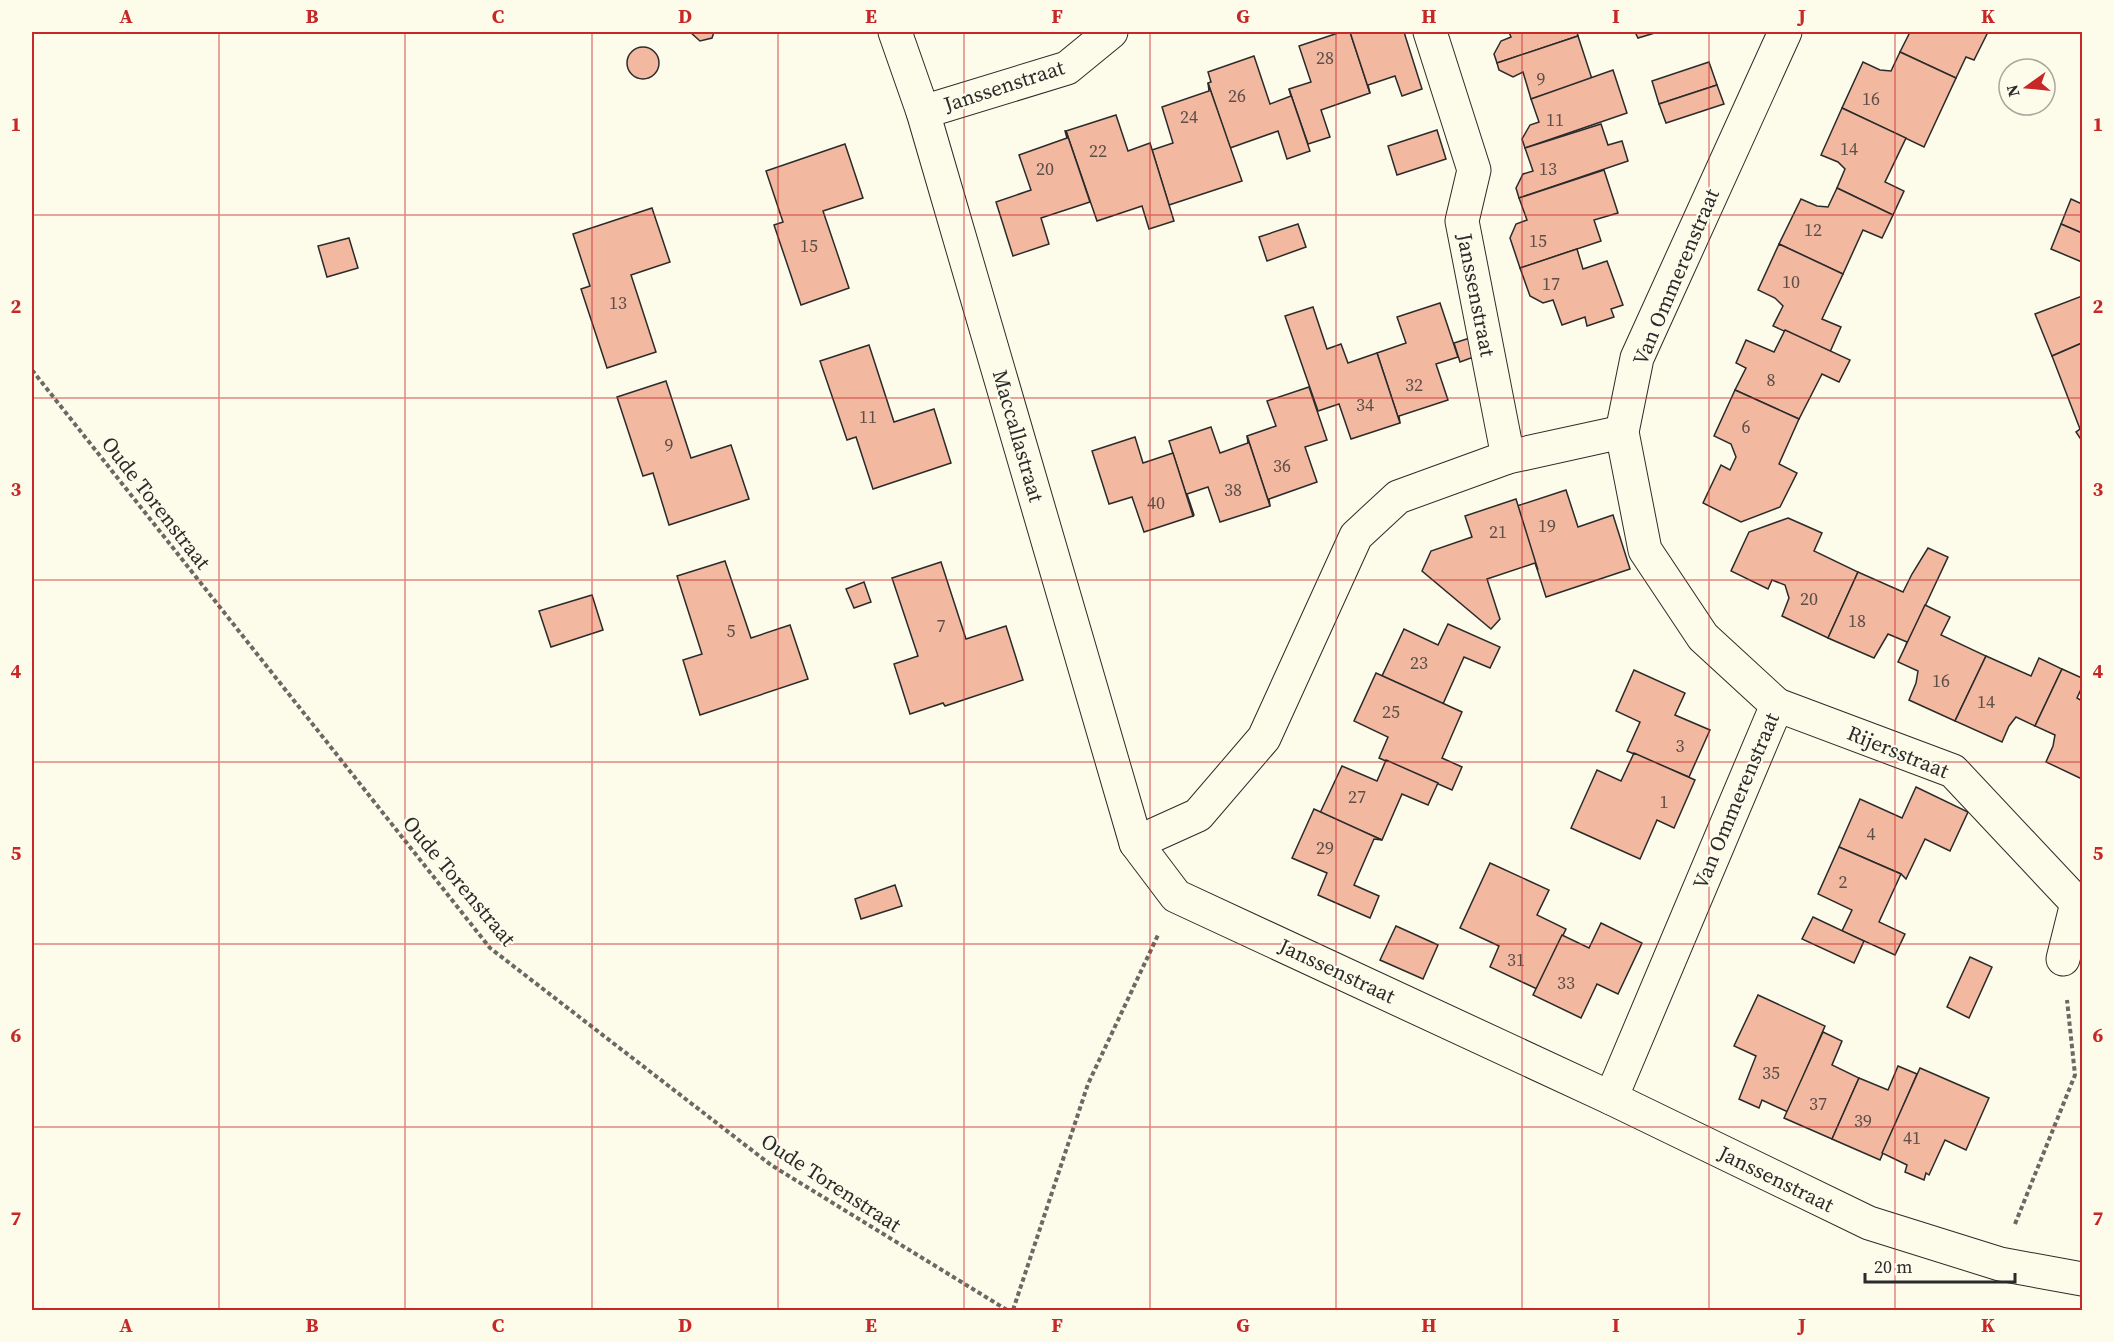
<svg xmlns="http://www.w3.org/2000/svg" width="2114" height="1342" font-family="'Source Serif 4',serif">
	<rect width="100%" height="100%" fill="#fdfbea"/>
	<g fill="#f2b8a0" stroke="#2b2b2b" stroke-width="1.5">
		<polygon points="690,32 714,32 712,38 700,41"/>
		<polygon points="1341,32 1350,32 1370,93 1321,110 1330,137 1308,144 1289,89 1311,82 1299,46"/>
		<polygon points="1350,32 1404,32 1422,89 1402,96 1395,76 1368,85 1370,93"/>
		<polygon points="1509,32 1577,32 1578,36 1497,63 1494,54 1501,41 1511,37"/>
		<polygon points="1635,32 1658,32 1638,38"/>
		<polygon points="1906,32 1988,32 1974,60 1966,57 1956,78 1900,52 1909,34"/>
		<polygon points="1578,36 1592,79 1531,99 1523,72 1513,77 1499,70 1497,63"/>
		<circle cx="643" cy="63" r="16"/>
		<polygon points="1900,52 1956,78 1924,147 1842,108 1863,62 1880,70 1891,71"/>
		<polygon points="1254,56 1270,104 1291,96 1289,89 1310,151 1287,159 1278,131 1230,148 1208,83 1211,82 1208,72"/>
		<polygon points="1709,62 1717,85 1659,104 1652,81"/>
		<polygon points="1613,70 1627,113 1525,148 1522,139 1530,125 1539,122 1531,99"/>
		<polygon points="1208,83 1242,181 1169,205 1152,150 1173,143 1162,107 1209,91"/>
		<polygon points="1717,85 1724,104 1666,123 1659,104"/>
		<polygon points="1842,108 1906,138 1885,182 1904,191 1893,215 1837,188 1845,169 1838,162 1821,155"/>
		<polygon points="1116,115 1128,151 1150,143 1174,221 1149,229 1142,206 1097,221 1066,131"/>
		<polygon points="1601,124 1608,145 1622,141 1628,161 1519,198 1516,188 1523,174 1533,171 1525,148"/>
		<polygon points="1437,130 1446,159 1397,175 1388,146"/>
		<polygon points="1065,131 1066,131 1090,202 1041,218 1049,244 1013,256 996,202 1031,190 1019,155 1067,138"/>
		<polygon points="845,144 863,198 823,211 849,288 801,305 774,225 783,222 766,171"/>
		<polygon points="1604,170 1618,213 1594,220 1601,241 1520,268 1510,238 1516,224 1527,220 1519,198"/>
		<polygon points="1837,188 1893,215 1882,238 1863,230 1843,274 1779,244 1801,199 1817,206 1828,207"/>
		<polygon points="2071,199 2082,204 2082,233 2061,224"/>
		<polygon points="652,208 670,262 631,275 656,352 607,368 581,289 590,286 573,234"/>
		<polygon points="1298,224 1306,247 1267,261 1259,237"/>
		<polygon points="2061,224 2082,233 2082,262 2051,249"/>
		<polygon points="349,238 358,268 327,277 318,246"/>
		<polygon points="1779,244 1843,274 1822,319 1841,327 1830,352 1773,326 1783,306 1775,298 1758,290"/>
		<polygon points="1577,249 1583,269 1607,261 1623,305 1611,309 1614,317 1587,326 1585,317 1562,325 1553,300 1543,303 1530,296 1520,268"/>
		<polygon points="2082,296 2082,343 2052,356 2035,314"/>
		<polygon points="1440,303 1458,357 1436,364 1448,400 1399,416 1400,423 1377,353 1406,343 1397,317"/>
		<polygon points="1313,307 1327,349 1341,344 1348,363 1377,353 1400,423 1351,439 1339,404 1318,411 1285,316"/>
		<polygon points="1785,330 1850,360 1839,382 1822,374 1799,419 1735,390 1746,368 1736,363 1746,340 1774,352"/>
		<polygon points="1473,337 1479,355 1460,362 1454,343"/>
		<polygon points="2082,343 2082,441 2076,432 2080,429 2052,356"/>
		<polygon points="869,345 894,422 934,409 951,463 873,489 856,437 847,440 820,361"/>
		<polygon points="666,381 691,458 731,445 749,499 669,525 653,473 643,476 617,397"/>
		<polygon points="1309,387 1327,440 1305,447 1317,482 1269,499 1270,506 1247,436 1276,426 1267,401"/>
		<polygon points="1735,390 1799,419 1779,464 1797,473 1780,507 1741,522 1703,503 1721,465 1730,470 1736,457 1731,444 1714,436"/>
		<polygon points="1211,427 1220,453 1248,443 1247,436 1270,506 1220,522 1208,487 1187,494 1194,515 1193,516 1169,441"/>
		<polygon points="1135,437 1143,463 1173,453 1193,516 1144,532 1132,497 1109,504 1092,451"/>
		<polygon points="1566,490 1578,527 1613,515 1630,569 1546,597 1517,506"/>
		<polygon points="1516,499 1538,570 1535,563 1487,579 1500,619 1491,629 1422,571 1431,551 1472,537 1465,516"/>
		<polygon points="1788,518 1822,533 1814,551 1858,572 1828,638 1782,616 1789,598 1785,585 1772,580 1768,589 1731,571 1749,532"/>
		<polygon points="1928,548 1948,557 1904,651 1907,642 1888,634 1874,658 1828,638 1858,572 1903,592 1912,574"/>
		<polygon points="725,561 751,638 790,625 808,679 700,715 683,660 702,654 677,576"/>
		<polygon points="941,562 966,639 1006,626 1023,680 945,706 943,703 910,714 894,664 918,656 892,578"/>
		<polygon points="864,582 871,602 854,608 846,589"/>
		<polygon points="592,595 603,630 551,647 539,611"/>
		<polygon points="1925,605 1950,617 1941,635 1986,656 1955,721 1909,700 1916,683 1918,671 1898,662"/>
		<polygon points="1448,624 1500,647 1490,668 1464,657 1443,704 1382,676 1404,629 1438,645"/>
		<polygon points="1986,656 2031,676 2039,658 2062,669 2035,726 2016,717 2009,726 2002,742 1955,721"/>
		<polygon points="2062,669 2082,678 2082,687 2077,698 2082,701 2082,779 2046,762 2053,746 2055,735 2035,726"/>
		<polygon points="1634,670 1685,693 1675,715 1710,730 1689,777 1627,751 1640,722 1616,711"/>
		<polygon points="1376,673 1462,712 1442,758 1462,767 1452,790 1379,758 1388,737 1354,721"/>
		<polygon points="1634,753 1695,780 1674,828 1657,820 1640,859 1571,828 1597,770 1621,781"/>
		<polygon points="1386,760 1438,783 1428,805 1402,794 1382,840 1320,813 1342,766 1377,781"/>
		<polygon points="1916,787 1968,812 1950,851 1925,839 1906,879 1901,874 1839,847 1860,799 1902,818"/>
		<polygon points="1314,809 1382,840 1374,839 1354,885 1379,896 1370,918 1318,895 1327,873 1292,858"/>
		<polygon points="1839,847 1901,874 1879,922 1905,934 1895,955 1842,931 1852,910 1818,894"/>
		<polygon points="1490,863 1549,890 1537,915 1566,929 1537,989 1490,967 1499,946 1460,928"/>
		<polygon points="895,885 902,906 861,919 855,899"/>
		<polygon points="1813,917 1864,941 1854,963 1802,939"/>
		<polygon points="1601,923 1642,943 1618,994 1597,984 1581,1018 1533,995 1562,935 1589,948"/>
		<polygon points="1396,926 1438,945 1423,979 1380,960"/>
		<polygon points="1970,957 1992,967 1969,1018 1947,1007"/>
		<polygon points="1758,995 1825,1026 1788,1112 1762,1100 1759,1108 1739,1099 1756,1056 1734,1046"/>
		<polygon points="1823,1032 1842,1041 1832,1065 1859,1078 1832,1139 1784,1118"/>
		<polygon points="1898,1066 1917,1074 1880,1160 1832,1139 1859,1078 1888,1090"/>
		<polygon points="1920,1068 1989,1098 1966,1150 1945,1140 1929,1175 1926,1173 1924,1180 1905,1172 1907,1165 1882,1153"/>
	</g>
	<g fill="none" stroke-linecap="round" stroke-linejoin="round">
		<g stroke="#2b2b2b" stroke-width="35">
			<g id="street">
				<polyline points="895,32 923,112 1136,843 1176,896 1611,1098 1869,1223 2000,1264 2082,1279"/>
				<polyline points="1430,32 1474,170 1462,221 1508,457"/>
				<polyline points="923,112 1067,68 1111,32"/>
				<polyline points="1777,705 1953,771 2077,903"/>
				<polyline points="1136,843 1198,815 1264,738 1356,536 1398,497 1508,457 1622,432"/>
				<polyline points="2063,959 2077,903"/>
				<polyline points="1611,1098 1777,705 1703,637 1645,550 1622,432 1637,358 1785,32"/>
			</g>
		</g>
		<g stroke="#6a6964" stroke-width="4" stroke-dasharray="4.5 3" stroke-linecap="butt">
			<polyline points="32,370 490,948 771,1165 1007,1310"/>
			<polyline points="2015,1224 2075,1075 2067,1000"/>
			<polyline points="1013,1310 1088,1084 1158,935"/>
		</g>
		<use href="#street" stroke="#fdfbea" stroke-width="33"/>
	</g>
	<path fill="none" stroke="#c62828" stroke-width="1.5" stroke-opacity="0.55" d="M219,32v1278M405,32v1278M592,32v1278M778,32v1278M964,32v1278M1150,32v1278M1336,32v1278M1522,32v1278M1709,32v1278M1895,32v1278M32,215h2050M32,398h2050M32,580h2050M32,762h2050M32,944h2050M32,1127h2050"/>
	<g text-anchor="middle" stroke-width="4.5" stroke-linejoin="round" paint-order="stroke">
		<g font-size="18" fill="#5d4e48">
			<text x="1325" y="64">28</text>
			<text x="1541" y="85">9</text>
			<text x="1237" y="102">26</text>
			<text x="1871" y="105">16</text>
			<text x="1189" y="123">24</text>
			<text x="1555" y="126">11</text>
			<text x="1849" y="155">14</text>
			<text x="1098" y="157">22</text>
			<text x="1045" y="175">20</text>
			<text x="1548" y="175">13</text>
			<text x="1813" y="236">12</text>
			<text x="1538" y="247">15</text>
			<text x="809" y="252">15</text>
			<text x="1791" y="288">10</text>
			<text x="1551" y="290">17</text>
			<text x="618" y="309">13</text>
			<text x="1771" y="386">8</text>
			<text x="1414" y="391">32</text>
			<text x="1365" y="411">34</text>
			<text x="868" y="423">11</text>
			<text x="1746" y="433">6</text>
			<text x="669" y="451">9</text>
			<text x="1282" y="472">36</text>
			<text x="1233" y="496">38</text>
			<text x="1156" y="509">40</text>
			<text x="1547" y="532">19</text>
			<text x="1498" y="538">21</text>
			<text x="1809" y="605">20</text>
			<text x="1857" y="627">18</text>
			<text x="941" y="632">7</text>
			<text x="731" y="637">5</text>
			<text x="1419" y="669">23</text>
			<text x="1941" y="687">16</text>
			<text x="1986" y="708">14</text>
			<text x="1391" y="718">25</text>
			<text x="1680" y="752">3</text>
			<text x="1357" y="803">27</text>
			<text x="1664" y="808">1</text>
			<text x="1871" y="840">4</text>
			<text x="1325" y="854">29</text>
			<text x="1843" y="888">2</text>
			<text x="1516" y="966">31</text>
			<text x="1566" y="989">33</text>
			<text x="1771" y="1079">35</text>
			<text x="1818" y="1110">37</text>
			<text x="1863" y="1127">39</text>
			<text x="1912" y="1144">41</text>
		</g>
		<g font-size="21" fill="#2b2b2b" stroke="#fdfbea">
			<text transform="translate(1004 86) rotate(-18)" y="7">Janssenstraat</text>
			<text transform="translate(1676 277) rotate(-67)" y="7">Van Ommerenstraat</text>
			<text transform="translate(1476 295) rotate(79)" y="7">Janssenstraat</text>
			<text transform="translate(1018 436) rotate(74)" y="7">Maccallastraat</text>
			<text transform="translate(156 503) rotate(52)" y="7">Oude Torenstraat</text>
			<text transform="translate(1898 752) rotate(22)" y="7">Rijersstraat</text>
			<text transform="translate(1736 801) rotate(-67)" y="7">Van Ommerenstraat</text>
			<text transform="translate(459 881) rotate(50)" y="7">Oude Torenstraat</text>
			<text transform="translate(1337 971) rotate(25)" y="7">Janssenstraat</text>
			<text transform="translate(1776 1179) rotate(26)" y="7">Janssenstraat</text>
			<text transform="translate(831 1183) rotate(33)" y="7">Oude Torenstraat</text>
		</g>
	</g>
	<rect width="2114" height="1342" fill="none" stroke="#fdfbea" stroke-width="66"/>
	<g transform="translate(2027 87) rotate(255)"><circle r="28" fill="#fdfbea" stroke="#a9a89e" stroke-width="1.5"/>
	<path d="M0-4.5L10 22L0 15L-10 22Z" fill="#c62828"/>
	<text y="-9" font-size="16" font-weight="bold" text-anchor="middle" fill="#2b2b2b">N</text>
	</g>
	<path d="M1865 1273v9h150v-9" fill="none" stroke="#2b2b2b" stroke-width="3"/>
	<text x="1874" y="1273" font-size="18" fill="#2b2b2b" stroke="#fdfbea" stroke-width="4.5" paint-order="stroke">20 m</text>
	<rect x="33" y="33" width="2048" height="1276" fill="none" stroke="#c62828" stroke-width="2"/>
	<g font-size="20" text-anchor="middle" font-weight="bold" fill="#c62828">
		<text x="126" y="23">A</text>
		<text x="312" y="23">B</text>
		<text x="498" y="23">C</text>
		<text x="685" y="23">D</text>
		<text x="871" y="23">E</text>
		<text x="1057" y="23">F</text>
		<text x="1243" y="23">G</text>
		<text x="1429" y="23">H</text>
		<text x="1616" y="23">I</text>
		<text x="1802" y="23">J</text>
		<text x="1988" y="23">K</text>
		<text x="16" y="131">1</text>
		<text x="2098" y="131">1</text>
		<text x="16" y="313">2</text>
		<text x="2098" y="313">2</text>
		<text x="16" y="496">3</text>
		<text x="2098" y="496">3</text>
		<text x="16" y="678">4</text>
		<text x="2098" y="678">4</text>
		<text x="16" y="860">5</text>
		<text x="2098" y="860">5</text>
		<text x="16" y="1042">6</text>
		<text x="2098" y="1042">6</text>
		<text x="16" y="1225">7</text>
		<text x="2098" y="1225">7</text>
		<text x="126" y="1332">A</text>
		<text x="312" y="1332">B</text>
		<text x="498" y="1332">C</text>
		<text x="685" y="1332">D</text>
		<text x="871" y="1332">E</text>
		<text x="1057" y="1332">F</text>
		<text x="1243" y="1332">G</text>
		<text x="1429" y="1332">H</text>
		<text x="1616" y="1332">I</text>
		<text x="1802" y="1332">J</text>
		<text x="1988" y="1332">K</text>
	</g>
</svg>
